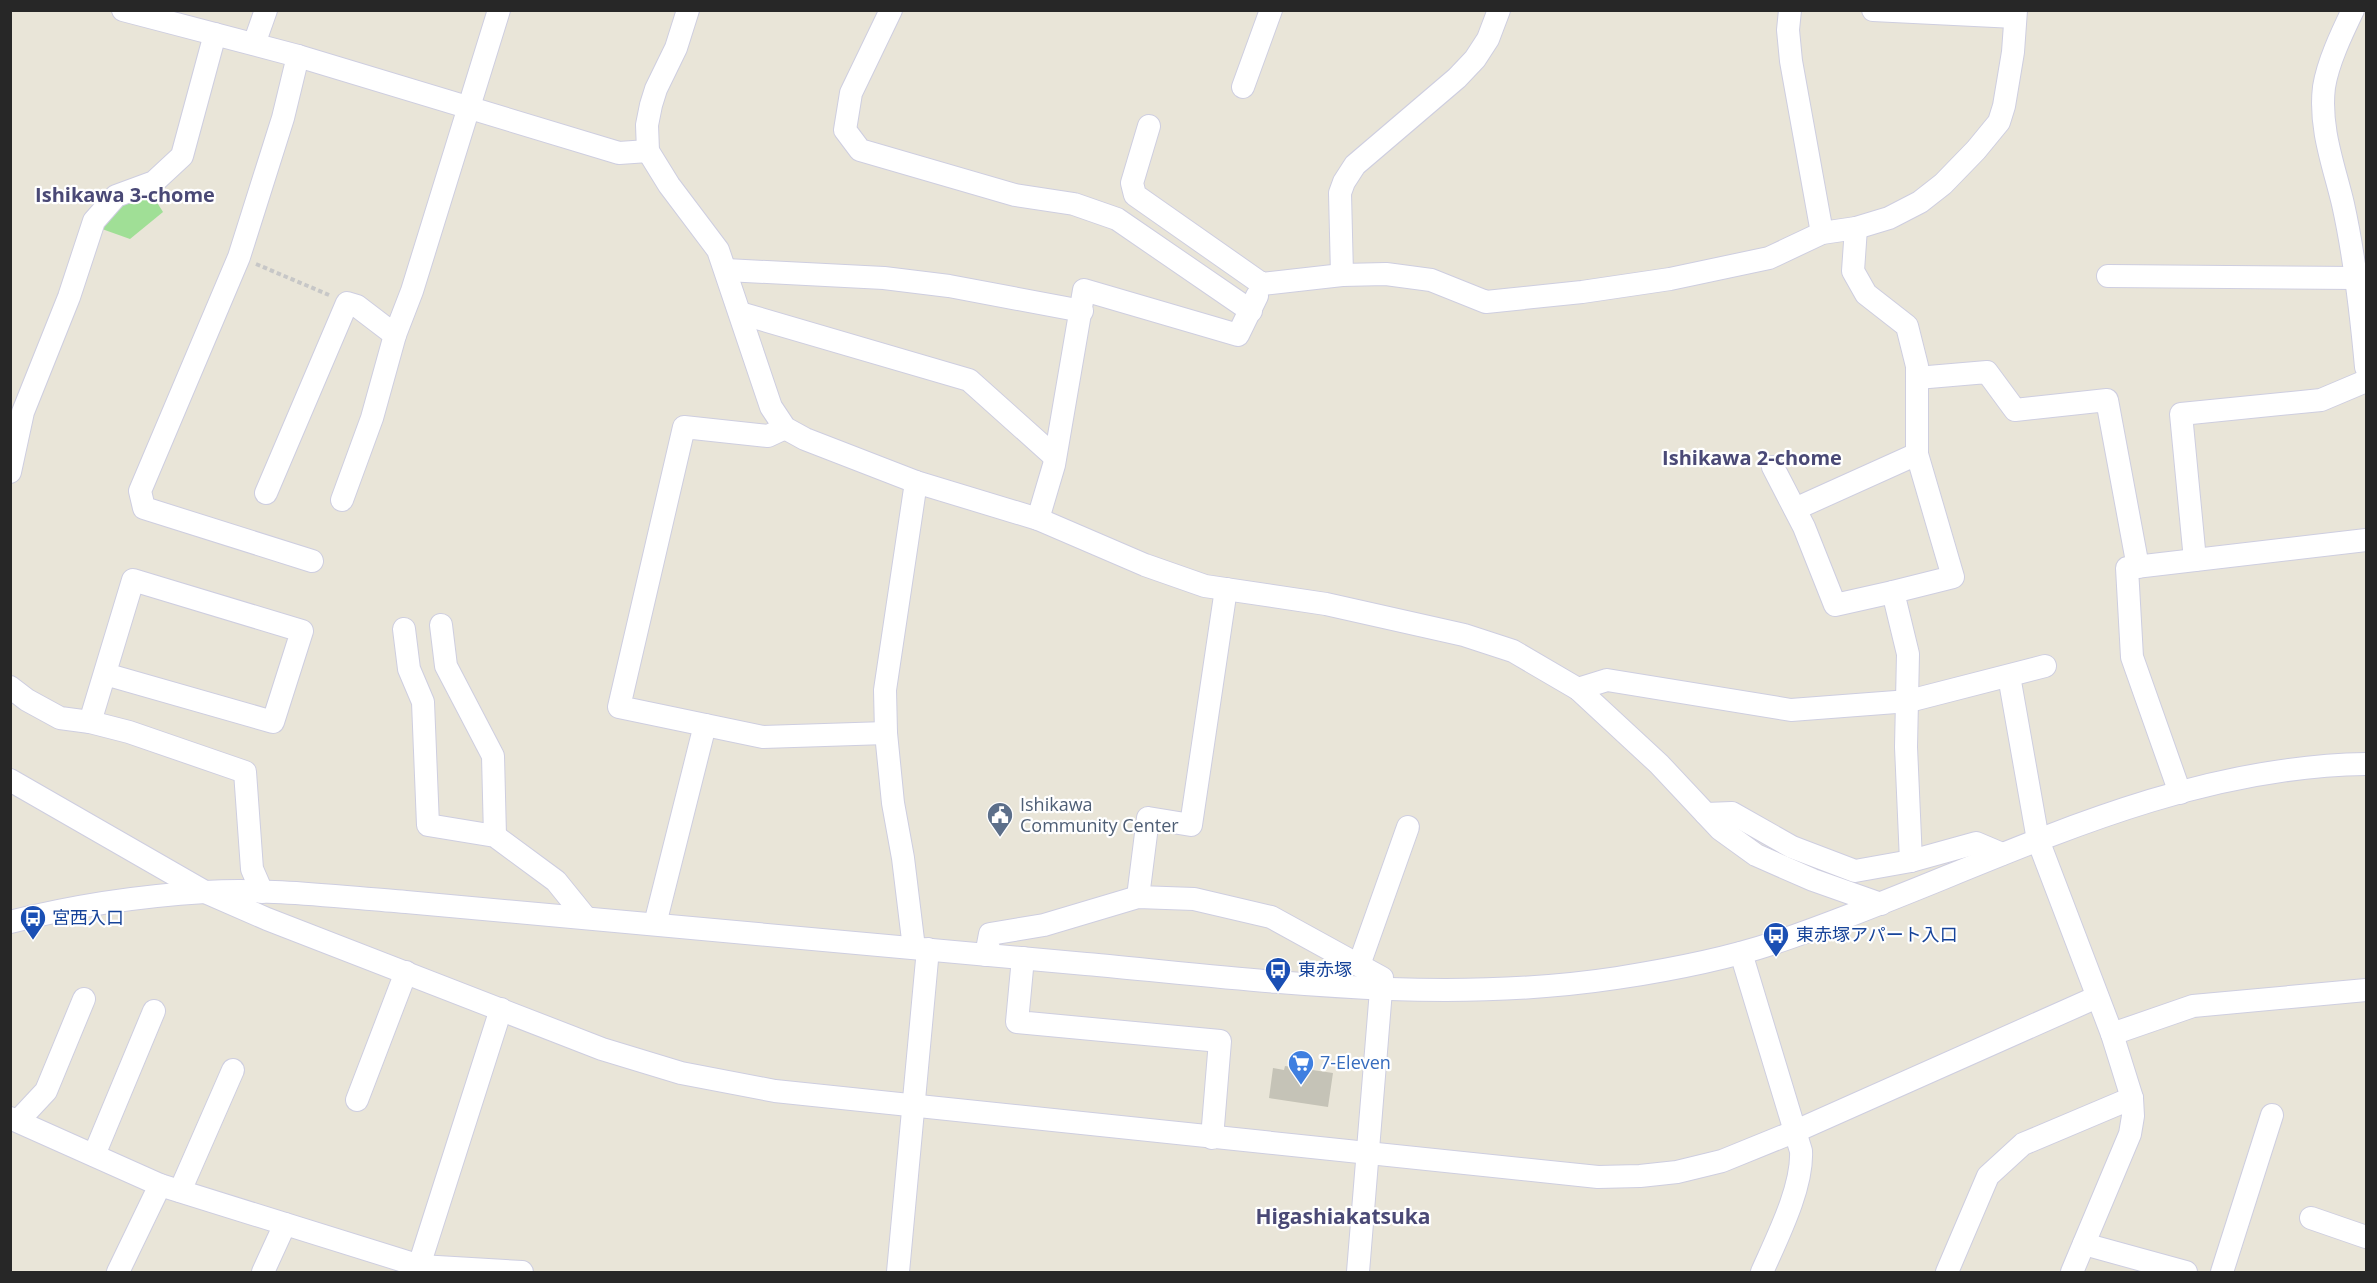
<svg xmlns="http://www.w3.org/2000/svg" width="2377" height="1283" font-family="'Open Sans','Noto Sans JP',sans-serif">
	<rect width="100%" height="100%" fill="#e9e5d8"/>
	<polygon fill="#a0df96" points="151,193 163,212 130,239 102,229 119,204"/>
	<polygon fill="#c5c3b7" points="1285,1066 1333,1073 1328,1107 1269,1098 1273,1068 1284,1070"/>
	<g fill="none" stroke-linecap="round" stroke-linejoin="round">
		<g stroke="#cecee0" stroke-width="24">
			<g id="minor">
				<polyline points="123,10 298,56 619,153 648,151"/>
				<polyline points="688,10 676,48 656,89 651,105 647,125 648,151 669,185 718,250 771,407 785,428 805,439 916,482 885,690 886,733 893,803 903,858 914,948"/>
				<polyline points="891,10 851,93 845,130 860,150 1015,195 1074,204 1117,219 1251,311"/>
				<polyline points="1790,10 1788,30 1791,61 1822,233"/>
				<polyline points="1873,10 2015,17"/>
				<path d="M2353,10c-11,23 -25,52 -29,77 -5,41 10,79 19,117 12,54 18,108 23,163"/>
				<polyline points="254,44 266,10"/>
				<polyline points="298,56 283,118 239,257 140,491 144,508 312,561"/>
				<polyline points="1243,87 1271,10"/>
				<polyline points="1149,126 1132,183 1135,195 1262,284 1342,275 1386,274 1431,280 1486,302 1582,292 1670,279 1769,258 1822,233 1856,228 1889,218 1920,202 1943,184 1976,150 1999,122 2004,106 2013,52 2016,10"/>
				<polyline points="1856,228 1853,271 1866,294 1907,326 1917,366 1917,454 1953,577 1893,592 1908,654 1906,747 1911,861"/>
				<polyline points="726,270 884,278 949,286 1082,311"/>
				<polyline points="1342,275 1340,193 1344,182 1355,165 1457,78 1475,59 1488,39 1499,10"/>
				<polyline points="2108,276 2356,278"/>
				<polyline points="740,313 969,380 1055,457"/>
				<polyline points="1917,378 1987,372 2015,410 2107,400 2138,567"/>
				<polyline points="785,428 768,436 684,427 619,707 763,737 886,733"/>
				<polyline points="1773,467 1804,527 1835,605 1893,592"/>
				<polyline points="10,472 23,412 69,297 94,221 116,196 154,182 182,156 215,34"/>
				<polyline points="916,482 1038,519 1145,565 1205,586 1326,604 1464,635 1513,651 1578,689 1659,764 1720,829 1756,855 1813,880 1881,904"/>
				<polyline points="266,493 347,303 357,306 395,335"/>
				<polyline points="342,500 372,418 395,335 412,291 499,10"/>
				<polyline points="1795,509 1917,454"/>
				<polyline points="1038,519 1054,465 1084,290 1238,335 1257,296"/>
				<polyline points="2195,560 2181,414 2321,400 2366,381"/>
				<polyline points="441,625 446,666 493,756 495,836"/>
				<polyline points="404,629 409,669 423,702 428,825 495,836 556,881 586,918"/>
				<polyline points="2009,676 2038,840 2112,1034 2132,1098 2133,1116 2130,1134 2072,1272"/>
				<polyline points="10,687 27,700 60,718 90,722 129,732 245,772 252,869 262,892"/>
				<polyline points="1578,689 1607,680 1791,710 1909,701 2045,666"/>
				<polyline points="90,722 133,580 302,631 273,722 105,674"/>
				<polyline points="10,780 205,892 267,919 602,1049 681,1073 775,1091 1598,1177 1640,1176 1677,1172 1722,1161 1796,1131 2097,997"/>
				<polyline points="2180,793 2132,657 2127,568 2366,540"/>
				<polyline points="1706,814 1732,813 1792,847 1855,871 1911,861 1976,843 2002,854"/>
				<polyline points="1138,897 1148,818 1191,825 1226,589"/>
				<path d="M10,922c63,-16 130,-26 195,-30 66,-4 134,5 201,10 226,21 453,41 680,62 176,16 354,41 531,14 52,-8 106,-18 157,-35 195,-65 381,-176 592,-179"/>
				<polyline points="655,924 705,725"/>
				<path d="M1741,953l60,198c2,36 -24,87 -39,121"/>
				<polyline points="986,955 990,934 1044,925 1138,897 1194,899 1271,917 1382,978 1358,1272"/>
				<polyline points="1023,958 1017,1022 1220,1041 1212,1138"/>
				<polyline points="1359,965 1408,827"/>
				<polyline points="2112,1034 2193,1006 2366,990"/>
				<polyline points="357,1100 406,972"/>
				<polyline points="10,1118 160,1185 420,1266 522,1272"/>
				<polyline points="18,1121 46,1091 84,999"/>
				<polyline points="94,1155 154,1011"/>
				<polyline points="180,1191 233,1070"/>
				<polyline points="2311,1218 2366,1237"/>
				<polyline points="2084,1244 2186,1272"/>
				<polyline points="118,1272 160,1185"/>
				<polyline points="263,1272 285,1224"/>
				<polyline points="417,1272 501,1009"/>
				<polyline points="898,1272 928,949"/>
				<polyline points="1947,1272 1988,1176 2023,1144 2132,1098"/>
				<polyline points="2222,1272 2272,1115"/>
			</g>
		</g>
		<polyline stroke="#c7c7c7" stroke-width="4" stroke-dasharray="4.5 3" stroke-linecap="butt" points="256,264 329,295"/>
		<use href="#minor" stroke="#fff" stroke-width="22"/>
	</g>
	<defs>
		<g id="civic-pin" transform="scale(1.35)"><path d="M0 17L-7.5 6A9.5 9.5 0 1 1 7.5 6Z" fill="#5c6f8a" stroke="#fff"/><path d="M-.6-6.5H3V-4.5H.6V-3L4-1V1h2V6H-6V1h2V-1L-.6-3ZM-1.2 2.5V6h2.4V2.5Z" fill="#fff"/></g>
		<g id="bus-pin" transform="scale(1.35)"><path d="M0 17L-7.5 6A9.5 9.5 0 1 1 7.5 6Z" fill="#1a4fb4" stroke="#fff"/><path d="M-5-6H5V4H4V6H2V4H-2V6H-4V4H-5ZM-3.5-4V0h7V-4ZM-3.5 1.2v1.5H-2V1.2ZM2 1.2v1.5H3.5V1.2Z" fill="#fff"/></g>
		<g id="supermarket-pin" transform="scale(1.35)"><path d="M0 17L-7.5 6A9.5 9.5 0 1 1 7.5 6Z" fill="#3f7fe0" stroke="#fff"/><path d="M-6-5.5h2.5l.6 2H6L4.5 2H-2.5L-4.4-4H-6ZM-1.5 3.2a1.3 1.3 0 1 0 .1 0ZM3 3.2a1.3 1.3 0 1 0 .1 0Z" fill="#fff"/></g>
	</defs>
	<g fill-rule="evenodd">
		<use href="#civic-pin" x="1000" y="815"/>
		<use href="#bus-pin" x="33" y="918"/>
		<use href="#bus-pin" x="1776" y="935"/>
		<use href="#bus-pin" x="1278" y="970"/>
		<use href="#supermarket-pin" x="1301" y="1063"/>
	</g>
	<g text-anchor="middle" stroke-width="4.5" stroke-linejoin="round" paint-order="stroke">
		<g font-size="18" fill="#4e5e75" stroke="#fff" text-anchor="start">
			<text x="1020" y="811">Ishikawa<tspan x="1020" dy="21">Community Center</tspan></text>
		</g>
		<g font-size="18" fill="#164399" stroke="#fff" text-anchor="start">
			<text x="52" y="924">宮西入口</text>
			<text x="1796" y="941">東赤塚アパート入口</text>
			<text x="1298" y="976">東赤塚</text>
		</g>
		<g font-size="18" fill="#366cbe" stroke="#fff" text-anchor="start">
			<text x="1320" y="1069">7-Eleven</text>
		</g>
		<g font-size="20" font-weight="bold" fill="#4a4976" stroke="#fff">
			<text x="125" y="202">Ishikawa 3-chome</text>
			<text x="1752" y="465">Ishikawa 2-chome</text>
		</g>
		<g font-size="21" font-weight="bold" fill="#4a4976" stroke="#fff">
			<text x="1343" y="1224">Higashiakatsuka</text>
		</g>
	</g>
	<rect width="2377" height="1283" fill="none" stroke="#272727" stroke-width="24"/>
</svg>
